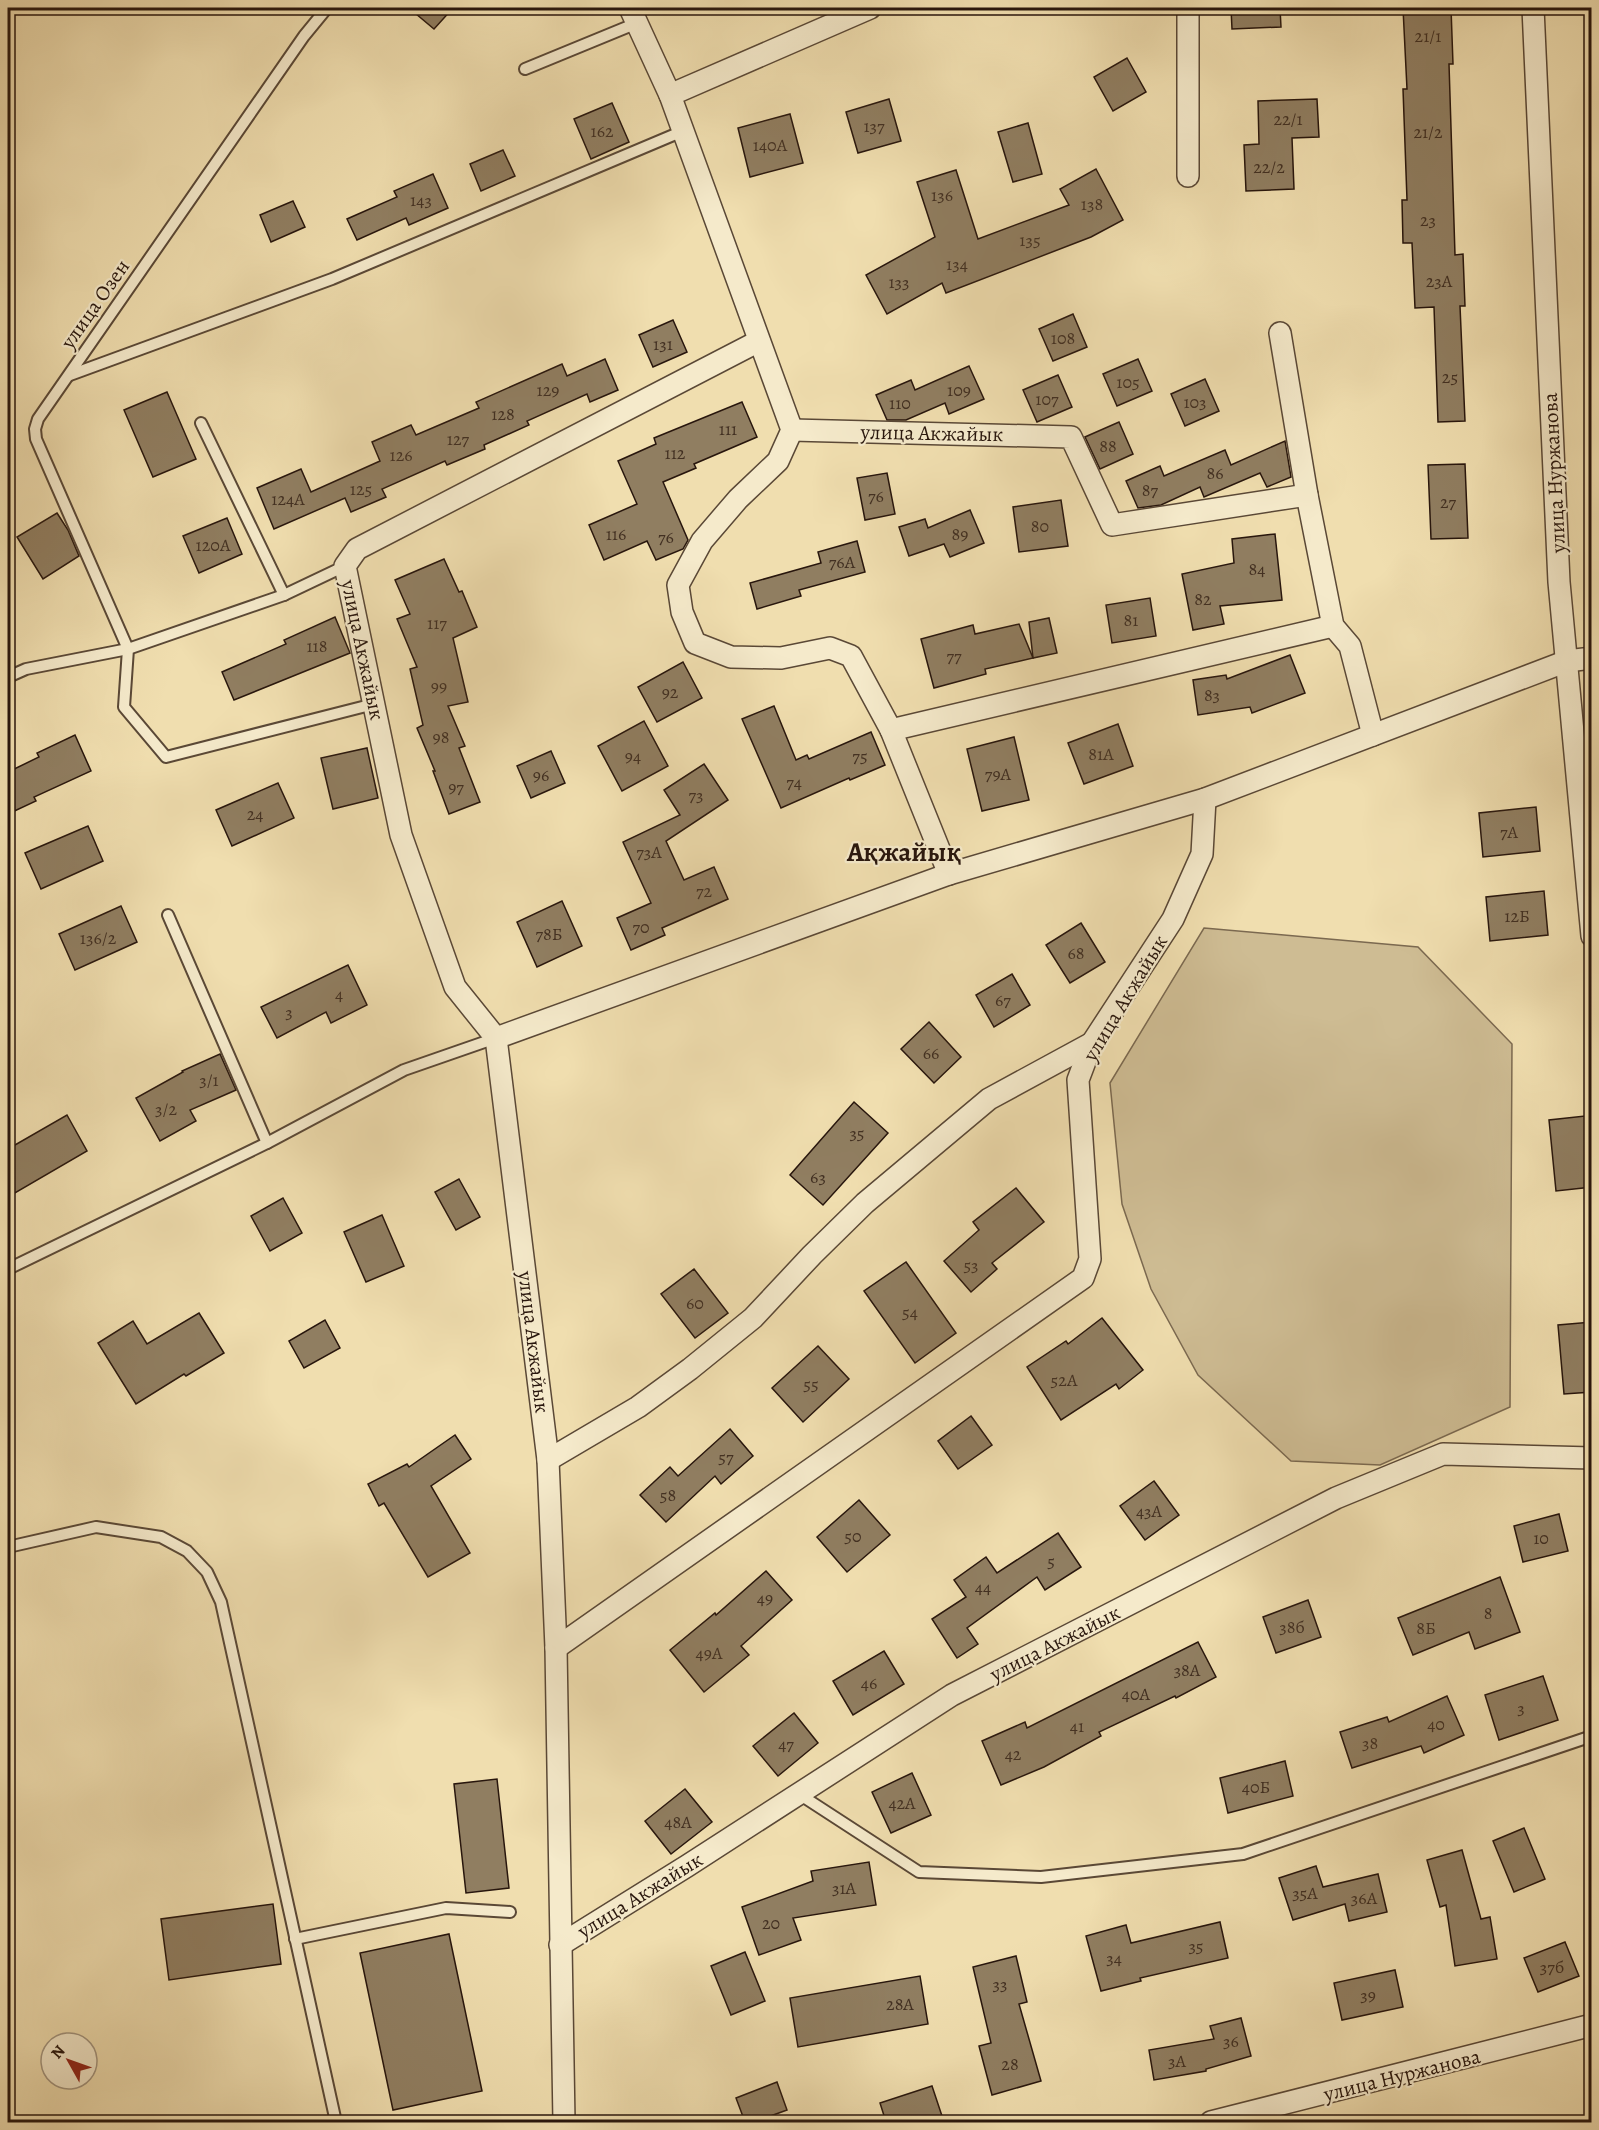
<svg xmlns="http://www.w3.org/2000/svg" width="1599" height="2130" font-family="Alegreya,serif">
	<rect width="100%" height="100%" fill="#f0deaf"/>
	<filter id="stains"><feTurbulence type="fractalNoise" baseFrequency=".00333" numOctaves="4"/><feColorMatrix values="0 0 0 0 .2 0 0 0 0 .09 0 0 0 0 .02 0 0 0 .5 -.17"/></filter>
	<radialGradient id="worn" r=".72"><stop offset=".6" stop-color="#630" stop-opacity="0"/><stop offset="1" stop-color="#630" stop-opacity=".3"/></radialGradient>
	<polygon fill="#cebc93" stroke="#7b6950" stroke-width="1.5" points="1204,928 1418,947 1512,1044 1510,1407 1380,1465 1291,1461 1198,1375 1151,1289 1122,1204 1110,1083"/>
	<g fill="#907e61" stroke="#28160d" stroke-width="1.5">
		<polygon points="409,8 453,8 434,29"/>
		<polygon points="1231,8 1280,8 1281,27 1232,29"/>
		<polygon points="1403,8 1451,8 1453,64 1449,64 1455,255 1463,254 1465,306 1460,306 1465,421 1438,422 1434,307 1415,308 1412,243 1403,243 1402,200 1407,200 1403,89 1407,89"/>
		<polygon points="1127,58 1146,92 1113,111 1094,77"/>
		<polygon points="889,99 901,141 858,153 846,112"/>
		<polygon points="1317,99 1319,137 1292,138 1294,189 1246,191 1244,145 1259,144 1258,101"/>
		<polygon points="612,103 629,142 591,159 574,119"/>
		<polygon points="790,114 803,163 750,177 738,128"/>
		<polygon points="1028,123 1042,174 1013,182 998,132"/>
		<polygon points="503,150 515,176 481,191 470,164"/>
		<polygon points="1096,169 1123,220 1091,237 946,293 942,283 887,314 866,275 935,237 917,182 956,170 978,239 1069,205 1060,189"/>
		<polygon points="433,174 448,208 409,225 406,218 357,240 347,219 397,197 394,191"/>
		<polygon points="293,201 305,227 271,242 260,215"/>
		<polygon points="1073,314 1087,347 1053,361 1039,329"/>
		<polygon points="673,320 687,352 653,367 639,335"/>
		<polygon points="605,359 618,390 590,402 587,394 527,421 529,425 484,445 485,449 447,465 445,461 382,489 386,497 351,512 345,498 274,529 257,488 301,469 311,492 380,461 372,442 411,425 416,435 479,408 476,402 562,364 567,376"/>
		<polygon points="1138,359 1152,391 1117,406 1103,374"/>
		<polygon points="969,366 984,399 949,414 945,403 906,420 887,420 876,395 911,380 915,390"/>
		<polygon points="1058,375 1072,407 1037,422 1023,390"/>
		<polygon points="1205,379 1219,411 1185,426 1171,394"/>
		<polygon points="167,392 196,459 153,477 124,410"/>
		<polygon points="742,402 757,437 694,464 696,468 663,482 688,540 683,549 656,560 647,541 604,560 589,525 637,504 618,461 656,444 654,438"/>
		<polygon points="1119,422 1133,454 1100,469 1085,437"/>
		<polygon points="1285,441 1291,477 1267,487 1260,473 1204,497 1200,487 1161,505 1138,508 1126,481 1160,466 1164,476 1225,450 1231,465"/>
		<polygon points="1465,464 1468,538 1431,539 1428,465"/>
		<polygon points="887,473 895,514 865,520 857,478"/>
		<polygon points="1061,500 1068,546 1019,552 1013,507"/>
		<polygon points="970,510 984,543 950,557 944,544 909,556 899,527 925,519 928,528"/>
		<polygon points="57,513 68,530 79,556 43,579 17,537"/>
		<polygon points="227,518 242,554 199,573 183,536"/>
		<polygon points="1275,534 1282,600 1220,606 1224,624 1193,630 1182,574 1234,563 1232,539"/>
		<polygon points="857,541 865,572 799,590 801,596 757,609 750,583 821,563 818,552"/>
		<polygon points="444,559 459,592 462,591 477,627 453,638 468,702 448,706 465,746 459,748 480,802 449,814 433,771 435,771 417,728 423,725 410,669 417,667 397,619 410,614 395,580"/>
		<polygon points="1150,598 1156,636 1112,643 1106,605"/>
		<polygon points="335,617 350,653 234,700 222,672 286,644 284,640"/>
		<polygon points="1049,618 1057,653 1033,658 1029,622"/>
		<polygon points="1019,624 1033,658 985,669 986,674 934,688 921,639 973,625 975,634"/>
		<polygon points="1290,655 1305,693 1252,713 1250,707 1198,715 1193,680 1226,675 1227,679"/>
		<polygon points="683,662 702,698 657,722 638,687"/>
		<polygon points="774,706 796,760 807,755 809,759 871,732 885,765 850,780 849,778 781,808 742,719"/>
		<polygon points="644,721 668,766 622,791 598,746"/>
		<polygon points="1118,724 1133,766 1084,784 1068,743"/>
		<polygon points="75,735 91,771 34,797 36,801 8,814 8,772 39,757 37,753"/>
		<polygon points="1014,737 1029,800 982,811 967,749"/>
		<polygon points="367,748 378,798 333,809 321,758"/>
		<polygon points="551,751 565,783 531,798 517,766"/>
		<polygon points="704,764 728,800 666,841 684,880 714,867 728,899 662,928 665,935 631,950 617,918 651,903 623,842 680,815 664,790"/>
		<polygon points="278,783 294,818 232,846 216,810"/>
		<polygon points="1536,807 1540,851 1483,857 1479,813"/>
		<polygon points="88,826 103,861 41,889 25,853"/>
		<polygon points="1544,891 1548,935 1490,941 1486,897"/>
		<polygon points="562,901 582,946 537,967 517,922"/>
		<polygon points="121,906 137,942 75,970 59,934"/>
		<polygon points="1081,923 1105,962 1070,983 1046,945"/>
		<polygon points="348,965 367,1005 331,1023 326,1012 277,1038 261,1007"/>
		<polygon points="1012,974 1030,1005 994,1027 976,995"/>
		<polygon points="929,1022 961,1057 934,1083 901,1049"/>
		<polygon points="220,1054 236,1090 190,1110 196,1121 160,1141 136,1098 183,1072 182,1071"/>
		<polygon points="854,1102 888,1133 823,1205 790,1175"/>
		<polygon points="67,1115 87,1151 8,1197 8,1149"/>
		<polygon points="1585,1116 1592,1187 1556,1191 1549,1120"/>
		<polygon points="459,1179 480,1217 456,1230 435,1192"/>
		<polygon points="1016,1188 1044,1222 992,1263 997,1269 971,1292 944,1261 979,1230 973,1222"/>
		<polygon points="283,1198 302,1233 270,1251 251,1216"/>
		<polygon points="382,1215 404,1266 366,1282 344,1232"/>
		<polygon points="906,1262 956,1333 915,1363 864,1291"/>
		<polygon points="694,1269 728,1313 695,1338 661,1294"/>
		<polygon points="199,1313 224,1353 186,1376 184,1374 136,1404 98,1343 133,1321 147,1344"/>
		<polygon points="1102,1318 1143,1370 1119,1389 1116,1384 1061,1420 1027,1367 1066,1341 1068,1344"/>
		<polygon points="325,1320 340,1348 304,1368 289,1341"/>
		<polygon points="1592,1322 1592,1392 1564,1394 1558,1325"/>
		<polygon points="818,1346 849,1379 803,1422 772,1388"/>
		<polygon points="971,1416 992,1445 958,1469 938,1441"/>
		<polygon points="730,1429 753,1456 721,1484 715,1476 666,1522 640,1495 670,1467 678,1476"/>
		<polygon points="455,1435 471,1459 431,1486 470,1553 428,1577 384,1503 379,1506 368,1484 407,1464 409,1467"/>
		<polygon points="1154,1481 1179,1515 1145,1540 1120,1506"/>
		<polygon points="859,1500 890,1535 847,1572 817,1537"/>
		<polygon points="1559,1514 1568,1551 1523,1562 1514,1526"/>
		<polygon points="1058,1533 1081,1567 1045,1590 1037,1577 967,1628 978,1644 957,1658 932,1619 966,1597 954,1580 986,1557 997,1573"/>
		<polygon points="766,1571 792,1600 741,1646 749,1655 704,1692 670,1650 715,1613 716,1615"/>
		<polygon points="1500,1577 1520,1632 1475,1649 1469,1632 1413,1655 1398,1618"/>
		<polygon points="1308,1600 1321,1637 1276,1653 1263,1617"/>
		<polygon points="1198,1642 1216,1677 1176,1698 1175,1696 1099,1732 1101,1736 1044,1767 1001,1785 982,1741 1025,1722 1027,1728"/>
		<polygon points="884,1651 904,1684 853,1715 833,1681"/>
		<polygon points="1543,1676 1558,1720 1499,1740 1485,1695"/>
		<polygon points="1447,1696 1464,1735 1424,1753 1421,1746 1352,1768 1340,1732 1387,1717 1389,1722"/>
		<polygon points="794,1713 818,1743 778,1776 753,1746"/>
		<polygon points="1285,1761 1293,1796 1228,1813 1220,1778"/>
		<polygon points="912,1773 931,1815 891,1833 872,1792"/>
		<polygon points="497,1779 509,1888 466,1893 454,1784"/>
		<polygon points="685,1789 712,1822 671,1854 645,1821"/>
		<polygon points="1524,1828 1545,1879 1514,1892 1493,1841"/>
		<polygon points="1462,1850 1481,1919 1490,1917 1497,1959 1455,1966 1446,1905 1440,1907 1427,1860"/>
		<polygon points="869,1862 876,1905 793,1918 801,1940 759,1955 742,1907 813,1881 811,1871"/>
		<polygon points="1316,1866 1323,1887 1378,1874 1387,1912 1349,1921 1345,1904 1293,1920 1279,1878"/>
		<polygon points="273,1904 281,1964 169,1980 161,1919"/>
		<polygon points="1220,1922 1228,1958 1140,1978 1141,1981 1101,1991 1086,1936 1126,1925 1131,1943"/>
		<polygon points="449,1934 482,2091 393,2110 360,1953"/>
		<polygon points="1565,1942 1579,1976 1538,1992 1524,1958"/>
		<polygon points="745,1952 765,2001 731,2015 711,1966"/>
		<polygon points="1016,1956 1027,2002 1019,2004 1041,2081 992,2095 979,2046 991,2043 973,1967"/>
		<polygon points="1395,1970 1403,2007 1342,2020 1334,1983"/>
		<polygon points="920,1976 928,2024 798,2047 790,1998"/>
		<polygon points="1241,2018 1251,2056 1206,2069 1206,2071 1154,2080 1149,2050 1214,2039 1210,2026"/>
		<polygon points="777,2082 787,2110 754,2122 745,2122 736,2098"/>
		<polygon points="932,2086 944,2122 886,2122 880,2103"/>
	</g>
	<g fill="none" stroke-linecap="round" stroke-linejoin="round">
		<g stroke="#5a4836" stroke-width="14">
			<g id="service">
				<polyline points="525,69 637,23"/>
				<polyline points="70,375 332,279 683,131"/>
				<polyline points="201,423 284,595"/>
				<polyline points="345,566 284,595 128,649 124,707 166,757 374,704"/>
				<polyline points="8,677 26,669 128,649 36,439 35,429 38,419 304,36 327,8"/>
				<polyline points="168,915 267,1143"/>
				<polyline points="8,1269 267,1143 404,1070 496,1038"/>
				<polyline points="8,1547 96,1527 161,1537 187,1551 207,1572 221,1602 336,2122"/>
				<polyline points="799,1794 919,1872 1041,1877 1243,1854 1592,1736"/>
				<polyline points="295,1939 446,1908 510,1912"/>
			</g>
		</g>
		<g stroke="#5a4836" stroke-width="24">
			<g id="minor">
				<polyline points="630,8 670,95 792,430 778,461 738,499 702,541 678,585 682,612 695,643 731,657 781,658 830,648 851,656 891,730"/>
				<polyline points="1188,8 1188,176"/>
				<polyline points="1533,8 1559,582 1592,936"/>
				<polyline points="670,95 870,8"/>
				<polyline points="1280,333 1307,495 1333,626 1350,646 1373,735"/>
				<polyline points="792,430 1071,437 1112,525 1307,495"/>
				<polyline points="949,874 891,730 1333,626"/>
				<polyline points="496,1038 455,987 401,835 345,566 357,549 759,341"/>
				<polyline points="548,1460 638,1407 690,1369 753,1318 812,1255 865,1203 989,1099 1092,1043"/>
				<polyline points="556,1648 1083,1278 1090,1259 1078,1080 1092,1043 1173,919 1202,854 1205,799"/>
				<polyline points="560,1945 687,1866 952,1695 1336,1498 1443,1454 1592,1458"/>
				<polyline points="564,2122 556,1648 548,1460 496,1038 949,874 1205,799 1567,661 1592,658"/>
				<polyline points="1211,2122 1592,2025"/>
			</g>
		</g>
		<use href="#service" stroke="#f5eacb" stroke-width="10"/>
		<use href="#minor" stroke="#f5eacb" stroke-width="21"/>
	</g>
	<g text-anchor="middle" stroke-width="4.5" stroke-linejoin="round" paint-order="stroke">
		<g font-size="18" fill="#423022">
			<text x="1428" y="42">21/1</text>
			<text x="1288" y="125">22/1</text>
			<text x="874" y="132">137</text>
			<text x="602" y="137">162</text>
			<text x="1428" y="138">21/2</text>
			<text x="770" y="151">140А</text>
			<text x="1269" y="173">22/2</text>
			<text x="942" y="201">136</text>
			<text x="421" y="206">143</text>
			<text x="1092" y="210">138</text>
			<text x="1428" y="226">23</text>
			<text x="1030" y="246">135</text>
			<text x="957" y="270">134</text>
			<text x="1439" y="287">23А</text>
			<text x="899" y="288">133</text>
			<text x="1063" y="344">108</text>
			<text x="663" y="350">131</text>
			<text x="1450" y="383">25</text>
			<text x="1128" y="388">105</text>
			<text x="548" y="396">129</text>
			<text x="959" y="396">109</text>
			<text x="1047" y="405">107</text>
			<text x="1195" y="408">103</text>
			<text x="900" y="409">110</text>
			<text x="503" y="420">128</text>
			<text x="728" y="435">111</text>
			<text x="458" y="445">127</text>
			<text x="1108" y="452">88</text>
			<text x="675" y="459">112</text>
			<text x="401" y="461">126</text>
			<text x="1215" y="479">86</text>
			<text x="361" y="495">125</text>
			<text x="1150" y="496">87</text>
			<text x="876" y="502">76</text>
			<text x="288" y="505">124А</text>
			<text x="1448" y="508">27</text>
			<text x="1040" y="532">80</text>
			<text x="616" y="540">116</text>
			<text x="960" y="540">89</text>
			<text x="666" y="543">76</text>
			<text x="213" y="551">120А</text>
			<text x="842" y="568">76А</text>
			<text x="1257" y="575">84</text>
			<text x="1203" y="605">82</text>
			<text x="1131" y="626">81</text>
			<text x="437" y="629">117</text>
			<text x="317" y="652">118</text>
			<text x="954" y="662">77</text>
			<text x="439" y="692">99</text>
			<text x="670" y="698">92</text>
			<text x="1212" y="701">83</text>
			<text x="441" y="743">98</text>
			<text x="1101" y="760">81А</text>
			<text x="633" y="762">94</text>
			<text x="860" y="762">75</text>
			<text x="998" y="780">79А</text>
			<text x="541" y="781">96</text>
			<text x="794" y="788">74</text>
			<text x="456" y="793">97</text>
			<text x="696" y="801">73</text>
			<text x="255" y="820">24</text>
			<text x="1509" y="838">7А</text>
			<text x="649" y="858">73А</text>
			<text x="704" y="897">72</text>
			<text x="1517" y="922">12Б</text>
			<text x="641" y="933">70</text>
			<text x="549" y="940">78Б</text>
			<text x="98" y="944">136/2</text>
			<text x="1076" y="959">68</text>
			<text x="339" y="1000">4</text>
			<text x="1003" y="1006">67</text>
			<text x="289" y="1018">3</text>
			<text x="931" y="1059">66</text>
			<text x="209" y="1086">3/1</text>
			<text x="166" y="1115">3/2</text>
			<text x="857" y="1139">35</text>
			<text x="818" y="1183">63</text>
			<text x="971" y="1271">53</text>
			<text x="695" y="1309">60</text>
			<text x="910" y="1318">54</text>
			<text x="1064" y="1386">52А</text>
			<text x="811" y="1390">55</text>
			<text x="726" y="1463">57</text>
			<text x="668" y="1501">58</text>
			<text x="1149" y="1517">43А</text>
			<text x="853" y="1542">50</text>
			<text x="1541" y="1544">10</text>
			<text x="1051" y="1567">5</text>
			<text x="983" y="1593">44</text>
			<text x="765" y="1604">49</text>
			<text x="1488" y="1619">8</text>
			<text x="1292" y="1633">38б</text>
			<text x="1426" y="1634">8Б</text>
			<text x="709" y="1659">49А</text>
			<text x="1187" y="1676">38А</text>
			<text x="869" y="1689">46</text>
			<text x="1136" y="1700">40А</text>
			<text x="1521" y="1714">3</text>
			<text x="1436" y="1730">40</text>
			<text x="1077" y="1732">41</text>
			<text x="1370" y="1749">38</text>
			<text x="786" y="1750">47</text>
			<text x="1013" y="1760">42</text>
			<text x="1256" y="1793">40Б</text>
			<text x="902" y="1809">42А</text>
			<text x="678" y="1828">48А</text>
			<text x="844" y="1894">31А</text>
			<text x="1305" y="1899">35А</text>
			<text x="1364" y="1904">36А</text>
			<text x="771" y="1929">20</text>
			<text x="1196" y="1952">35</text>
			<text x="1114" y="1964">34</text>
			<text x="1552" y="1973">37б</text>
			<text x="1000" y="1990">33</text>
			<text x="1368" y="2001">39</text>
			<text x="900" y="2010">28А</text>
			<text x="1231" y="2047">36</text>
			<text x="1177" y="2067">3А</text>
			<text x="1010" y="2070">28</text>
		</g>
		<g font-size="21" fill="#28160d" stroke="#f5eacb">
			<text transform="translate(95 304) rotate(-55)" y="7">улица Озен</text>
			<text transform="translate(932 433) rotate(1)" y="7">улица Акжайык</text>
			<text transform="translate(1554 473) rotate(-93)" y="7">улица Нуржанова</text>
			<text transform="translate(363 650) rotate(78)" y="7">улица Акжайык</text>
			<text transform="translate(1125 998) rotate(-59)" y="7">улица Акжайык</text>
			<text transform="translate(534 1342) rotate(83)" y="7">улица Акжайык</text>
			<text transform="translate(1055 1643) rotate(-27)" y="7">улица Акжайык</text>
			<text transform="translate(640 1895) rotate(-32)" y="7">улица Акжайык</text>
			<text transform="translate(1402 2075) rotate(-14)" y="7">улица Нуржанова</text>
		</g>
		<g font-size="27" font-weight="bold" fill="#28160d" stroke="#f5eacb">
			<text x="904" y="861">Ақжайық</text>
		</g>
	</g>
	<rect width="1599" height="2130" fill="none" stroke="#f0deaf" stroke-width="30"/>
	<rect x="9" y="9" width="1581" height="2112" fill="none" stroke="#28160d" stroke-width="3"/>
	<rect x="15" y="15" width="1569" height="2100" fill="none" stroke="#28160d" stroke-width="1.5"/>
	<g transform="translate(69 2061) rotate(310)"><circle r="28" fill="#f5eacb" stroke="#a3957f" stroke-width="1.5"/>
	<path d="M0-4.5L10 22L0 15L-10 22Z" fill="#8f2418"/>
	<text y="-9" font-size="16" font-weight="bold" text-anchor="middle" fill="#28160d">N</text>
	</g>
	<rect width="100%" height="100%" filter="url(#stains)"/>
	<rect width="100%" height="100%" fill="url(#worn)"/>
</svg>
